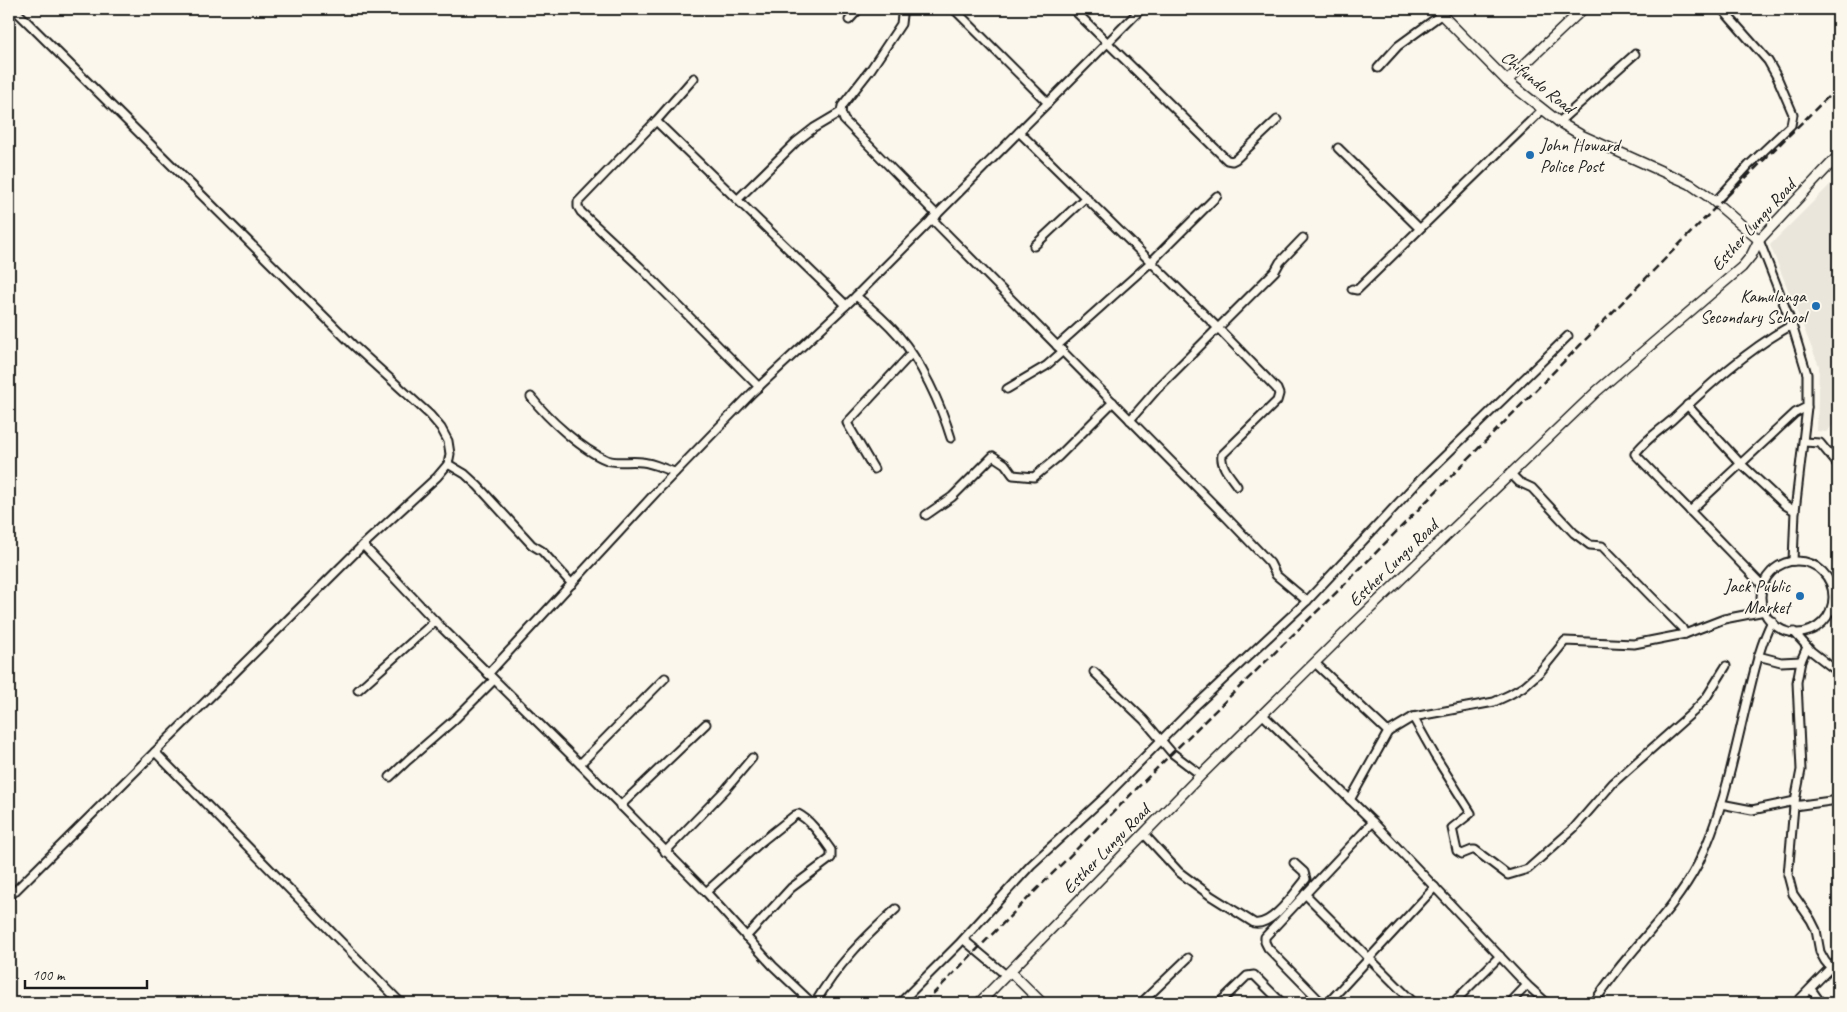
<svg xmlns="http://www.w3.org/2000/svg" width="1847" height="1012" font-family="Caveat,sans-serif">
	<rect width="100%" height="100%" fill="#fbf7ec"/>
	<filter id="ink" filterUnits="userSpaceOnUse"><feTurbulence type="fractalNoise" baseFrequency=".02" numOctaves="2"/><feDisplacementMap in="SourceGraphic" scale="10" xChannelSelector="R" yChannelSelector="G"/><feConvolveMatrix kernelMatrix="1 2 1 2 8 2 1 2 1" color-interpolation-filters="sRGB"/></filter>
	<g filter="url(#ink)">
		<polygon fill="#eae6dc" points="1838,177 1838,420 1826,432 1817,431 1819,366 1770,245"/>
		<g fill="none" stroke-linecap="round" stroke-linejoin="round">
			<g stroke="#1c1c1c" stroke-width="11">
				<g id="minor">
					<polyline points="900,9 902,15 901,24 871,69 842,106 841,112 844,120 937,215"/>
					<polyline points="954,9 1048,103"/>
					<polyline points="1073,9 1227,160 1232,161 1236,159 1277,120"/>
					<polyline points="849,20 859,9"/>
					<polyline points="1378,68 1398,46 1442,14"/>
					<polyline points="694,78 656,121 578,202 578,207 581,212 640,267 759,387"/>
					<polyline points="656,121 846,305"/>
					<polyline points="1559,122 1635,54"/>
					<path d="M1019,132l199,196 59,61 2,5 -2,7 -55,54c-2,11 9,22 15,31"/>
					<polyline points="1338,148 1419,228"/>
					<polyline points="738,199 796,142 814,128 841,112"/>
					<polyline points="1715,202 1749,165 1791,125 1793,114 1777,77 1768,61 1722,9"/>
					<polyline points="932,219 1228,519 1270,563 1276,575 1307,601"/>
					<polyline points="1759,240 1792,325 1807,374 1807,407 1795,511 1793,561"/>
					<polyline points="1034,246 1086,197"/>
					<polyline points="1352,289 1357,290 1542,110"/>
					<path d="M856,296c15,12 30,25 42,39 23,26 43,70 53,103"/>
					<polyline points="1057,346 1150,263 1217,196"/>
					<polyline points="1007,389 1046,366 1063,351"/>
					<path d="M531,397c17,22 51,53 76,63 10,4 24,0 35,2 11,1 22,7 33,10"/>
					<polyline points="1687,405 1740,463 1785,505 1795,511"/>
					<polyline points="1130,420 1158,388 1275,271 1280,262 1303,238"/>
					<polyline points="1804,442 1820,443 1838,465"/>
					<polyline points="448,464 465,474 478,486 532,545 542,551 572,584"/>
					<polyline points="874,469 847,423 911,354"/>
					<polyline points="1510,473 1519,482 1532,488 1574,533 1590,545 1602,546 1682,628 1685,634"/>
					<polyline points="1690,511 1795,413 1807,407"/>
					<polyline points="926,515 952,497 993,456 1005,464 1013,475 1034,477 1058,457 1113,402"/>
					<polyline points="363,545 435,621 580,764 706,892 773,966 812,1003"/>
					<circle cx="1797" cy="597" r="36"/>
					<path d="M1763,586l-128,-132c9,-13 25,-24 37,-34 37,-35 75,-70 120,-95"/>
					<polyline points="1831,609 1838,613"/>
					<polyline points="1794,632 1811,651 1838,672"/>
					<polyline points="1807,647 1801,661 1797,682 1801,770 1794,806 1788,875 1793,894 1811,920 1816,930 1820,952 1825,961 1830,967"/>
					<polyline points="1758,656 1781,662 1801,661"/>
					<polyline points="1315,663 1388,732"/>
					<polyline points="1094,672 1144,720 1172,753 1201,775"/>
					<polyline points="488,674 659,489 752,393 856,296 1141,9"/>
					<polyline points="358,690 435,621"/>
					<polyline points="1263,715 1373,822 1527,985 1547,1003"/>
					<polyline points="1413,717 1435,756 1471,813 1452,828 1457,851 1462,854 1472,850 1475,850 1508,875 1528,869 1574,828 1613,783 1693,712 1706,698 1726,666"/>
					<polyline points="155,752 401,1003"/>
					<polyline points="580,764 665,678"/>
					<polyline points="390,777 408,760 454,720 494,680"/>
					<polyline points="1350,800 1388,732 1413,717 1494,702 1509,695 1523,687 1540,672 1565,641 1634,644 1685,634 1724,619 1765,611"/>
					<polyline points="1721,804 1752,810 1795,801"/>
					<polyline points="620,806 706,724"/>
					<polyline points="1794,806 1838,800"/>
					<path d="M1144,834l35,38 32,24 43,27c18,4 41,-31 52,-44l-2,-7 -10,-9"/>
					<polyline points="665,852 726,789 752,758"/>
					<path d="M706,892l55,-50 34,-27 3,-1c14,7 24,24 33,36v8l-40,30 -45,49"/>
					<polyline points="1305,894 1414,1003"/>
					<polyline points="9,897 363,545 437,477 448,464 450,454 448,441 441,428 430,415 353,345 14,9"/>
					<polyline points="964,940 1007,976"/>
					<polyline points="1811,989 1821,1003"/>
					<path d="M815,1003c23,-39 48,-64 81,-94"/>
					<polyline points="900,1003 959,944 1031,865 1107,795 1192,709 1307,601 1415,485 1568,336"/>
					<polyline points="1141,1003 1188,958"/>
					<polyline points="1219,1003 1247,976 1254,975 1282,1003"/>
					<polyline points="1322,1003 1268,948 1265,942 1265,937 1373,822"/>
					<polyline points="1328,1003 1435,887"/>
					<polyline points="1453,1003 1500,956"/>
					<polyline points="1510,1003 1527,985"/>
					<path d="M1594,1003c30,-49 77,-87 104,-139 25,-51 36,-109 49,-163 7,-28 12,-54 25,-80"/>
					<polyline points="1796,1003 1838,960"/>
				</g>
			</g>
			<g stroke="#1c1c1c" stroke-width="12">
				<g id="tertiary">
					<polyline points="1436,9 1507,81 1559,122 1581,135 1690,184 1709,197 1759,240"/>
					<polyline points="1507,81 1583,9"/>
					<polyline points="1011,972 1042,1003"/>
					<polyline points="979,1003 1201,775 1354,624 1597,391 1742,267 1751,256 1759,240 1838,156"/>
				</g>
			</g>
			<use href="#minor" stroke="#fbf7ec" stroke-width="7"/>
			<use href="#tertiary" stroke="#fbf7ec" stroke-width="9"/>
			<polyline stroke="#1c1c1c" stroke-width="2.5" stroke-dasharray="8 4" stroke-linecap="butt" points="924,1003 1172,753 1343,586 1718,205 1838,87"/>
		</g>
	</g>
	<g fill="#1f6fb2" stroke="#fbf7ec" stroke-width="2">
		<circle cx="1530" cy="155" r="5"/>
		<circle cx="1816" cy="306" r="5"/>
		<circle cx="1800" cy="596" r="5"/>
	</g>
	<g text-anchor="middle" stroke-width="4" stroke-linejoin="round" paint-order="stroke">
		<g font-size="18" fill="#1c1c1c" stroke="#fbf7ec">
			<text transform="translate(1538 82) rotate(39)" y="6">Chifundo Road</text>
			<text transform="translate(1753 225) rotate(-48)" y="6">Esther Lungu Road</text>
			<text transform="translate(1393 563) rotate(-44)" y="6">Esther Lungu Road</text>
			<text transform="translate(1106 849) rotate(-46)" y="6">Esther Lungu Road</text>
		</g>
		<g font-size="18" fill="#1c1c1c" stroke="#fbf7ec" text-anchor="end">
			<text x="1540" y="151" text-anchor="start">John Howard<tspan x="1540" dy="21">Police Post</tspan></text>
			<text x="1806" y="302">Kamulanga<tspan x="1806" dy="21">Secondary School</tspan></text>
			<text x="1790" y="592">Jack Public<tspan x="1790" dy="21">Market</tspan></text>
		</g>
	</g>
	<rect width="1847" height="1012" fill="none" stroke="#fbf7ec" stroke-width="30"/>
	<rect x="15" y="15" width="1817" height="982" fill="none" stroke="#1c1c1c" stroke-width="2" filter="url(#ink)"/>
	<path d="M25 980v8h122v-8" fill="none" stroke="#1c1c1c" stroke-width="2.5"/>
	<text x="32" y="980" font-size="15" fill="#1c1c1c" stroke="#fbf7ec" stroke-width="4" paint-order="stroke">100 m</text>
</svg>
